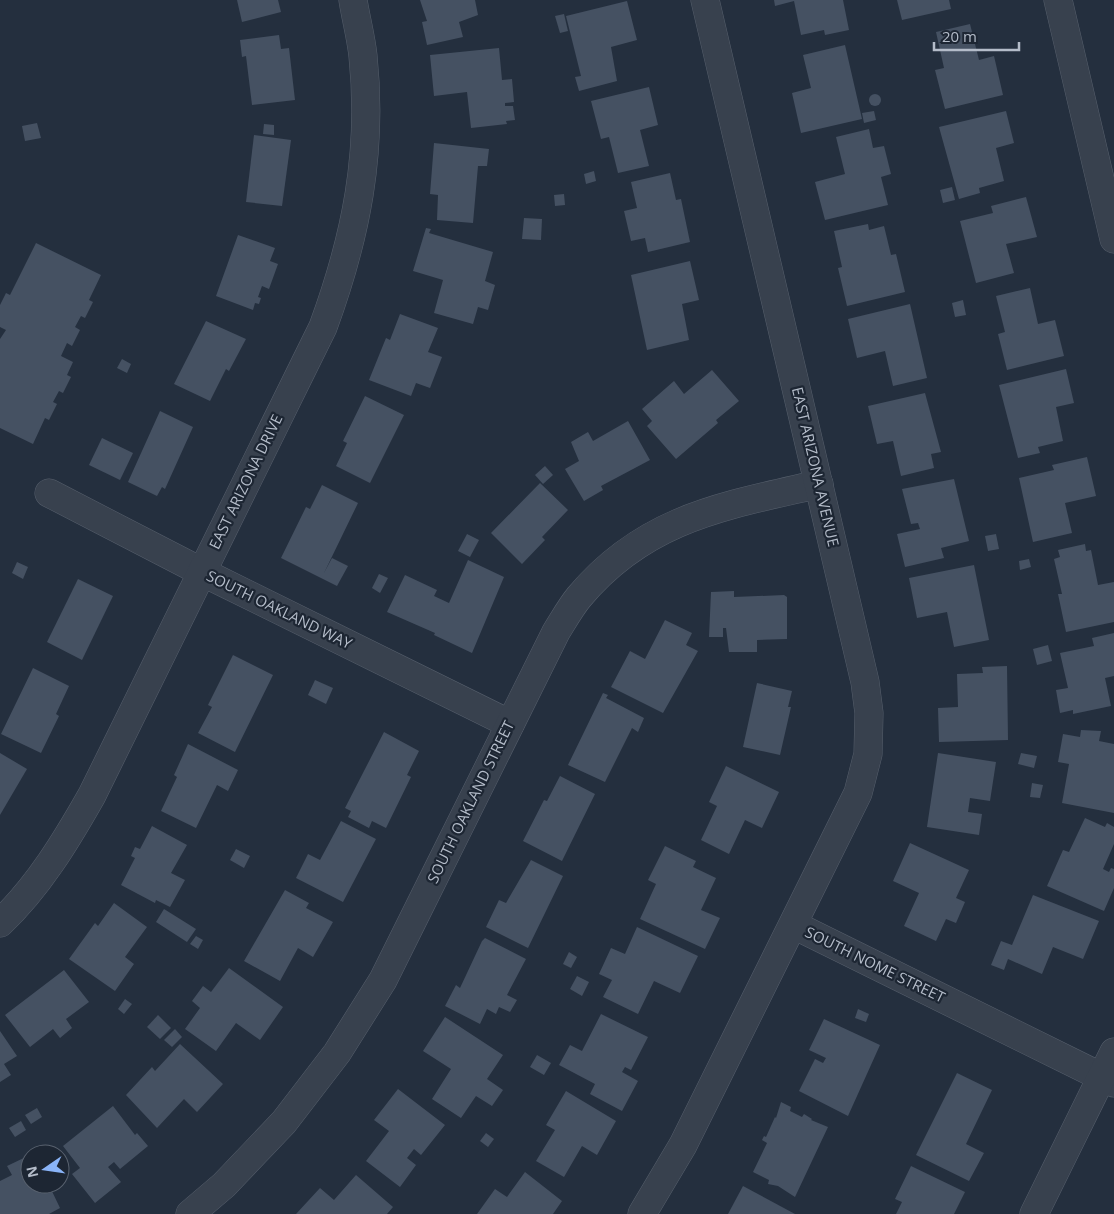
<svg xmlns="http://www.w3.org/2000/svg" width="1114" height="1214" font-family="'Open Sans',sans-serif">
	<rect width="100%" height="100%" fill="#242f3e"/>
	<g fill="#455162">
		<polygon points="237,0 278,0 281,12 242,22"/>
		<polygon points="420,0 475,0 478,15 459,22 463,37 427,45 422,22 427,21"/>
		<polygon points="774,0 843,0 849,30 825,35 824,30 801,35 794,1 775,6"/>
		<polygon points="897,0 949,0 951,9 902,20"/>
		<polygon points="627,1 637,40 611,47 617,81 579,91 575,77 581,76 566,16"/>
		<polygon points="564,14 568,31 560,33 555,16"/>
		<polygon points="970,24 979,60 994,56 1003,95 945,109 935,70 944,68 936,32"/>
		<polygon points="279,35 281,49 289,48 295,100 252,105 246,56 242,57 240,40"/>
		<polygon points="845,45 862,119 801,133 792,93 811,88 803,55"/>
		<polygon points="499,48 502,80 512,79 514,102 505,103 505,106 513,106 515,120 506,121 507,124 471,128 467,92 434,96 430,55"/>
		<polygon points="649,87 658,125 640,130 649,166 618,173 609,137 601,139 591,101"/>
		<circle cx="875" cy="100" r="6"/>
		<polygon points="874,111 876,120 864,123 862,113"/>
		<polygon points="1006,111 1014,143 996,148 1004,181 979,188 980,193 959,199 939,127"/>
		<polygon points="37,123 41,138 25,141 22,126"/>
		<polygon points="264,124 274,125 274,135 263,134"/>
		<polygon points="869,129 873,148 884,146 891,174 881,177 888,205 825,220 815,182 845,174 836,137"/>
		<polygon points="254,135 291,140 282,206 246,202"/>
		<polygon points="434,143 489,149 487,166 478,166 473,223 437,220 438,195 430,194"/>
		<polygon points="594,171 596,181 586,184 584,174"/>
		<polygon points="670,173 676,200 681,199 690,242 648,252 645,238 631,241 624,211 637,208 631,182"/>
		<polygon points="952,187 955,200 943,203 940,190"/>
		<polygon points="564,194 565,205 555,206 554,195"/>
		<polygon points="1026,197 1037,237 1006,244 1014,273 976,283 960,221 993,213 991,206"/>
		<polygon points="524,218 542,219 541,240 522,239"/>
		<polygon points="868,224 869,230 884,226 891,255 896,254 905,292 847,306 838,268 842,267 834,231"/>
		<polygon points="426,228 431,229 429,233 493,252 485,281 495,285 488,310 478,307 473,324 434,313 443,280 413,271"/>
		<polygon points="238,235 275,248 270,261 278,264 269,289 262,286 258,297 261,298 259,304 255,303 253,310 216,296"/>
		<polygon points="36,243 101,275 89,300 93,302 85,318 81,316 75,327 80,330 72,346 67,343 61,356 73,362 67,375 71,377 63,393 59,391 53,402 57,404 49,420 45,418 33,444 0,428 0,339 6,330 0,327 0,305 6,293 10,295"/>
		<polygon points="690,261 699,300 682,304 689,340 647,350 631,275"/>
		<polygon points="1030,288 1038,324 1055,320 1064,356 1007,370 998,334 1005,332 996,296"/>
		<polygon points="963,300 966,315 955,317 952,303"/>
		<polygon points="910,304 927,378 893,386 885,351 857,358 848,319"/>
		<polygon points="400,314 438,328 428,352 442,357 430,388 416,383 411,396 369,380 386,338 390,340"/>
		<polygon points="206,321 246,339 229,371 226,369 210,401 174,384"/>
		<polygon points="122,359 131,364 127,373 117,368"/>
		<polygon points="1066,369 1074,403 1056,407 1063,441 1038,447 1040,453 1018,458 999,385"/>
		<polygon points="712,370 739,401 716,420 718,423 676,459 647,426 652,421 642,409 674,381 684,394"/>
		<polygon points="925,393 941,452 931,454 934,468 901,476 893,441 877,444 868,406"/>
		<polygon points="365,396 404,415 370,483 336,466 347,443 343,441"/>
		<polygon points="160,411 193,427 165,489 162,487 157,496 128,482"/>
		<polygon points="628,421 650,460 601,486 603,490 584,501 565,469 579,461 571,442 588,432 593,441"/>
		<polygon points="102,438 133,453 120,480 89,465"/>
		<polygon points="1087,457 1096,496 1065,503 1072,533 1033,542 1019,478 1054,470 1052,465"/>
		<polygon points="545,466 553,475 543,484 535,475"/>
		<polygon points="954,479 969,541 941,548 944,558 905,567 897,534 920,529 918,523 911,524 902,489"/>
		<polygon points="540,483 568,510 542,537 545,540 522,564 491,533"/>
		<polygon points="322,485 358,503 324,573 332,558 348,566 337,586 281,558 306,507 310,509"/>
		<polygon points="467,534 479,540 470,557 458,551"/>
		<polygon points="996,534 999,549 988,551 985,536"/>
		<polygon points="1085,544 1086,551 1091,550 1098,585 1114,582 1114,622 1066,632 1058,594 1062,594 1054,559 1060,557 1058,550"/>
		<polygon points="1029,559 1031,567 1020,570 1019,561"/>
		<polygon points="468,560 504,577 472,653 434,635 435,633 387,612 405,575 437,590 434,596 449,603"/>
		<polygon points="17,562 28,567 23,579 12,573"/>
		<polygon points="974,565 989,640 954,647 947,612 917,618 909,578"/>
		<polygon points="379,574 388,578 380,593 372,588"/>
		<polygon points="78,579 113,596 82,660 47,642"/>
		<polygon points="734,591 734,597 784,595 787,597 787,639 757,640 757,652 729,652 726,628 723,628 723,637 709,637 711,592"/>
		<polygon points="665,620 692,633 686,645 698,651 663,713 611,687 630,651 645,659"/>
		<polygon points="1114,633 1114,676 1105,678 1111,706 1073,714 1073,710 1060,713 1056,690 1068,688 1060,653 1094,646 1092,638"/>
		<polygon points="1048,645 1052,661 1037,665 1033,649"/>
		<polygon points="233,655 273,675 235,752 198,733 212,707 208,705"/>
		<polygon points="1007,666 1008,740 939,742 938,708 958,707 957,674 983,673 982,667"/>
		<polygon points="33,668 69,686 56,714 59,716 41,753 1,734"/>
		<polygon points="315,680 333,688 326,704 308,695"/>
		<polygon points="757,683 792,691 788,707 791,707 780,755 743,747"/>
		<polygon points="603,693 608,695 606,698 644,718 638,732 632,728 605,782 568,765"/>
		<polygon points="1081,730 1101,731 1099,741 1114,744 1114,813 1062,803 1069,764 1058,762 1063,734 1080,737"/>
		<polygon points="384,732 419,751 407,775 411,777 386,828 372,821 369,828 348,817 351,811 345,808"/>
		<polygon points="188,744 238,770 228,791 217,785 196,828 161,811 177,777 174,775"/>
		<polygon points="0,753 27,769 0,815"/>
		<polygon points="938,753 996,762 990,801 970,798 968,812 982,814 979,835 927,827"/>
		<polygon points="1021,753 1037,756 1034,768 1018,764"/>
		<polygon points="726,766 779,792 762,828 745,820 729,854 701,840 717,806 709,802"/>
		<polygon points="560,776 595,794 562,861 523,841 544,800 547,801"/>
		<polygon points="1032,783 1043,785 1040,798 1030,797"/>
		<polygon points="1085,818 1105,827 1107,823 1114,827 1114,844 1103,869 1109,872 1111,868 1114,869 1114,888 1104,911 1047,886 1063,850 1069,852"/>
		<polygon points="341,821 376,839 343,902 296,878 308,854 320,860"/>
		<polygon points="152,826 187,845 171,873 185,880 170,907 156,900 155,903 121,885 135,858 131,856 135,847 140,849"/>
		<polygon points="910,843 969,870 956,898 965,902 956,923 946,919 936,941 904,926 919,893 893,881"/>
		<polygon points="665,846 696,861 693,867 716,878 701,910 720,918 705,949 640,919 656,884 648,880"/>
		<polygon points="236,849 250,856 244,868 230,860"/>
		<polygon points="531,860 563,876 528,948 486,927 499,900 506,903"/>
		<polygon points="285,890 309,903 306,908 333,922 313,957 298,948 280,981 244,961"/>
		<polygon points="1033,895 1099,921 1083,959 1053,947 1042,974 1008,959 1004,970 991,965 1001,941 1012,945"/>
		<polygon points="114,903 147,927 125,957 134,964 115,991 69,959 95,923 98,926"/>
		<polygon points="164,909 196,929 187,942 156,922"/>
		<polygon points="637,927 698,956 680,993 654,981 638,1014 603,997 612,980 599,974 611,948 625,954"/>
		<polygon points="196,936 203,940 198,949 190,944"/>
		<polygon points="485,938 526,959 507,995 517,1000 510,1012 499,1007 496,1014 487,1009 480,1024 445,1006 456,985 460,988 482,941"/>
		<polygon points="569,952 577,957 571,968 563,964"/>
		<polygon points="229,968 283,1007 260,1040 236,1023 216,1051 185,1029 200,1008 192,1001 203,986 211,992"/>
		<polygon points="64,970 89,1002 66,1019 72,1028 60,1038 53,1029 30,1047 5,1015"/>
		<polygon points="577,976 589,982 582,996 570,989"/>
		<polygon points="125,999 132,1004 124,1014 118,1009"/>
		<polygon points="858,1009 869,1014 866,1022 855,1018"/>
		<polygon points="601,1014 648,1037 631,1070 625,1067 622,1072 638,1081 622,1111 590,1094 595,1084 559,1065 570,1045 582,1051"/>
		<polygon points="158,1015 171,1028 160,1039 147,1027"/>
		<polygon points="445,1017 503,1055 487,1079 503,1090 492,1106 476,1096 461,1118 432,1099 451,1069 423,1051"/>
		<polygon points="824,1019 880,1045 848,1116 799,1091 815,1059 823,1063 826,1058 809,1050"/>
		<polygon points="175,1029 182,1037 172,1047 164,1040"/>
		<polygon points="0,1031 17,1056 4,1064 11,1075 0,1082"/>
		<polygon points="180,1044 223,1084 197,1112 184,1099 157,1128 126,1095 152,1067 155,1071"/>
		<polygon points="537,1055 551,1063 544,1075 530,1067"/>
		<polygon points="957,1073 992,1090 966,1144 984,1153 969,1181 916,1155"/>
		<polygon points="398,1089 445,1125 421,1155 414,1149 407,1158 416,1165 400,1187 366,1161 389,1131 374,1120"/>
		<polygon points="566,1091 616,1121 597,1155 582,1146 564,1177 536,1161 555,1130 546,1125"/>
		<polygon points="781,1102 791,1107 790,1111 802,1117 804,1114 812,1119 811,1120 828,1127 795,1197 778,1186 768,1184 769,1180 753,1172 767,1143 762,1140 764,1136 766,1137 775,1117 776,1118"/>
		<polygon points="113,1106 135,1135 137,1133 148,1146 120,1169 114,1162 108,1167 121,1182 95,1203 72,1174 80,1168 63,1146"/>
		<polygon points="37,1108 42,1117 31,1124 25,1115"/>
		<polygon points="21,1121 26,1130 15,1137 9,1128"/>
		<polygon points="486,1133 494,1139 488,1147 480,1141"/>
		<polygon points="30,1155 30,1184 52,1184 49,1185 60,1208 49,1214 0,1214 0,1181 12,1175 7,1166"/>
		<polygon points="911,1166 965,1192 954,1214 896,1214 902,1202 895,1199"/>
		<polygon points="525,1172 562,1201 553,1214 477,1214 495,1189 507,1197"/>
		<polygon points="356,1175 393,1207 387,1214 296,1214 320,1188 334,1200"/>
		<polygon points="743,1186 795,1214 728,1214"/>
	</g>
	<g fill="none" stroke-linecap="round" stroke-linejoin="round">
		<g stroke="#565f6c" stroke-width="29">
			<g id="minor">
				<polyline points="1058,0 1114,239"/>
				<polyline points="49,493 202,572 510,724"/>
				<path d="M0,923c38,-36 66,-82 92,-128l231,-468c33,-90 50,-174 40,-271 -2,-19 -7,-37 -10,-56"/>
				<polyline points="794,925 1114,1083"/>
				<path d="M190,1214l34,-29 60,-63 53,-69 46,-73 173,-348c7,-11 14,-24 23,-35 66,-79 145,-91 240,-113"/>
				<polyline points="642,1214 683,1145 858,793 868,754 869,713 865,682 705,0"/>
				<polyline points="1034,1214 1114,1052"/>
			</g>
		</g>
		<use href="#minor" stroke="#38414e" stroke-width="28"/>
	</g>
	<g text-anchor="middle" stroke-width="4.5" stroke-linejoin="round" paint-order="stroke">
		<g font-size="15" fill="#b4bcc9" stroke="#1d2633">
			<text transform="translate(815 467) rotate(77)" y="5">EAST ARIZONA AVENUE</text>
			<text transform="translate(246 482) rotate(-64)" y="5">EAST ARIZONA DRIVE</text>
			<text transform="translate(279 610) rotate(26)" y="5">SOUTH OAKLAND WAY</text>
			<text transform="translate(471 802) rotate(-64)" y="5">SOUTH OAKLAND STREET</text>
			<text transform="translate(875 965) rotate(26)" y="5">SOUTH NOME STREET</text>
		</g>
	</g>
	<g transform="translate(45 1169) rotate(257)"><circle r="24" fill="#1d2633" stroke="#59626f"/>
	<path d="M0-4L9 19L0 12L-9 19Z" fill="#8ab4f8"/>
	<text y="-8" font-size="14" font-weight="bold" text-anchor="middle" fill="#b4bcc9">N</text>
	</g>
	<path d="M934 42v8h85v-8" fill="none" stroke="#b4bcc9" stroke-width="2.5"/>
	<text x="942" y="42" font-size="15" fill="#b4bcc9" stroke="#1d2633" stroke-width="4" paint-order="stroke">20 m</text>
</svg>
